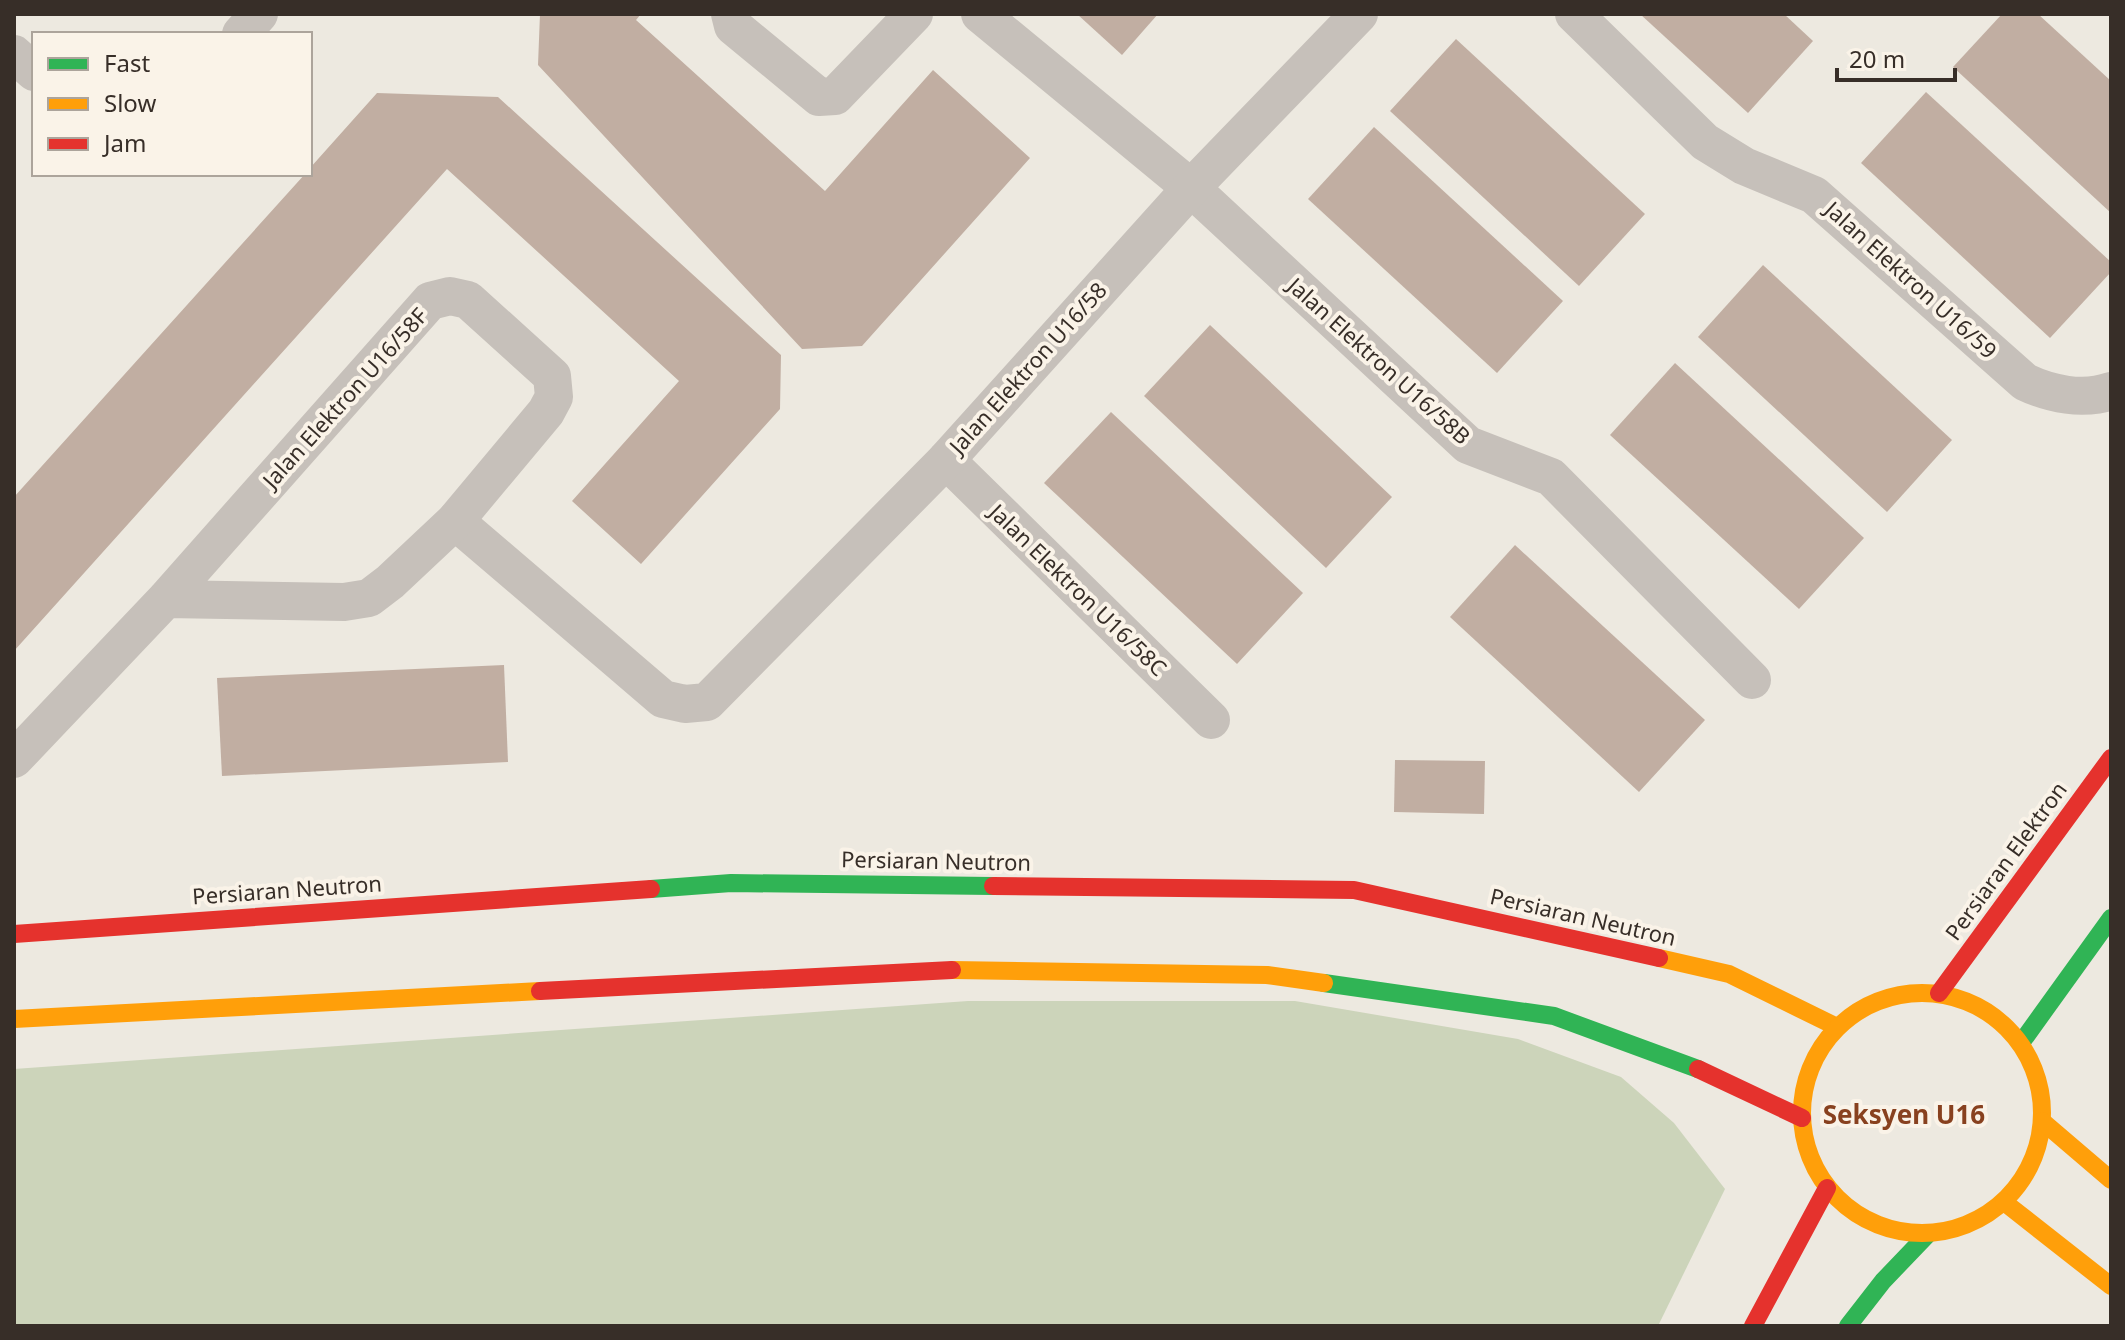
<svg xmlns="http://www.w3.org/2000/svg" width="2125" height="1340" font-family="'Noto Sans',sans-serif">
	<rect width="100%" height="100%" fill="#ede9e0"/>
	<polygon fill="#ccd4ba" points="968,1001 1295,1001 1518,1039 1621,1077 1674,1123 1725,1189 1658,1326 14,1326 14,1069"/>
	<g fill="#c1aea2">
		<polygon points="540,14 641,14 636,20 825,191 933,70 1030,158 862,346 802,349 538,65"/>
		<polygon points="1077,14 1158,14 1122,55"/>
		<polygon points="1640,14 1784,14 1813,41 1748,113"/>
		<polygon points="2002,14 2038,14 2111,81 2111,213 1953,67"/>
		<polygon points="1456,39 1645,214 1579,286 1390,111"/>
		<polygon points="1926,92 2111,262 2111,272 2050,338 1861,163"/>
		<polygon points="377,93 498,97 781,355 780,409 641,564 572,501 679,381 447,169 14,651 14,497 305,174 310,174 310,168"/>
		<polygon points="1374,127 1563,301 1497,373 1308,199"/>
		<polygon points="1763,265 1952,440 1887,512 1698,337"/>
		<polygon points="1210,325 1392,497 1326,568 1144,396"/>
		<polygon points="1675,363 1864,538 1799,609 1610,435"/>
		<polygon points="1111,412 1303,593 1237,664 1044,483"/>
		<polygon points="1515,545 1705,720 1639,792 1450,617"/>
		<polygon points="504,665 508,762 222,776 217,678"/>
		<polygon points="1395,760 1485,761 1484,814 1394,812"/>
	</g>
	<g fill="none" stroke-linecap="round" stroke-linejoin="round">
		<g stroke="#c6c0ba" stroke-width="38">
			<polyline points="730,14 733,26 819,97 835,96 914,14"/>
			<polyline points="980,14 1191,188 1468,445 1551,477 1752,680"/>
			<path d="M1574,14l131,128 39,24 70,29 211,187c25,12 58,19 86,9"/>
			<polyline points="241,34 259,14"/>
			<polyline points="14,54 34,72"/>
			<polyline points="946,460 1211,720"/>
			<polyline points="455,521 663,699 685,704 707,702 946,460 1191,188 1359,14"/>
			<polyline points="14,759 166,599 430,301 450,296 468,300 552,376 554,397 546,412 455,521 390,582 369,598 344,602 166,599"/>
		</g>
		<g stroke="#30b455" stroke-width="18">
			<polyline points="651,889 731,883 993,886"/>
			<polyline points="1324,983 1554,1016 1698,1069"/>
			<polyline points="2021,1043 2111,918"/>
			<polyline points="1848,1326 1883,1281 1928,1234"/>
		</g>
		<g stroke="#ff9f0a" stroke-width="18">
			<polyline points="1659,958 1729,974 1837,1027"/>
			<polyline points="952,970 1267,975 1324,983"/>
			<circle cx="1922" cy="1113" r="120"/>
			<polyline points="14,1019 540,991"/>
			<polyline points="2042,1121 2111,1180"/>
			<polyline points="2004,1202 2111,1286"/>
		</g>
		<g stroke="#e5322d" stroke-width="18">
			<polyline points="993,886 1354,890 1659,958"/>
			<polyline points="14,934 651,889"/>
			<polyline points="540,991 952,970"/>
			<polyline points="1939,993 2111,758"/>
			<polyline points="1698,1069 1802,1118"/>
			<polyline points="1753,1326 1827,1188"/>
		</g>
	</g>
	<g text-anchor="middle" stroke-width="8" stroke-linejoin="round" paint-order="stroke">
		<g font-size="22" fill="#372e28" stroke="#faf3e8">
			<text transform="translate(1911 280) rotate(42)" y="8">Jalan Elektron U16/59</text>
			<text transform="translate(1379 361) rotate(42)" y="8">Jalan Elektron U16/58B</text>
			<text transform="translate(1028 368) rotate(-48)" y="8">Jalan Elektron U16/58</text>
			<text transform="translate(345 398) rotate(-48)" y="8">Jalan Elektron U16/58F</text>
			<text transform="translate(1078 590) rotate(44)" y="8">Jalan Elektron U16/58C</text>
			<text transform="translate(936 861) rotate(1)" y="8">Persiaran Neutron</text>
			<text transform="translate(2006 861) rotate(-54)" y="8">Persiaran Elektron</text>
			<text transform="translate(287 890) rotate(-4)" y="8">Persiaran Neutron</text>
			<text transform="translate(1583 917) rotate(13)" y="8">Persiaran Neutron</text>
		</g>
		<g font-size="26" font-weight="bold" fill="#88411f" stroke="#faf3e8">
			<text x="1904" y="1124">Seksyen U16</text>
		</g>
	</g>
	<rect width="2125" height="1340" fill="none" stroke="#372e28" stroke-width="32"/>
	<rect x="32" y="32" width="280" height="144" fill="#faf3e8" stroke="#aca49b" stroke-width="2"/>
	<rect x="48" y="58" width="40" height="12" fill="#30b455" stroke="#aca49b" stroke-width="2"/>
	<text x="104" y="72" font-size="24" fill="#372e28">Fast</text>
	<rect x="48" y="98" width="40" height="12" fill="#ff9f0a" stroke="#aca49b" stroke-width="2"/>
	<text x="104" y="112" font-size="24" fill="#372e28">Slow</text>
	<rect x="48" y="138" width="40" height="12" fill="#e5322d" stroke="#aca49b" stroke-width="2"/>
	<text x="104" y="152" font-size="24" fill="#372e28">Jam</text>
	<path d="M1837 68v12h118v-12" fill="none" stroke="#372e28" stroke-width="4"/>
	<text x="1849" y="68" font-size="24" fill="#372e28" stroke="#faf3e8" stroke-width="6" paint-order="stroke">20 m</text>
</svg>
